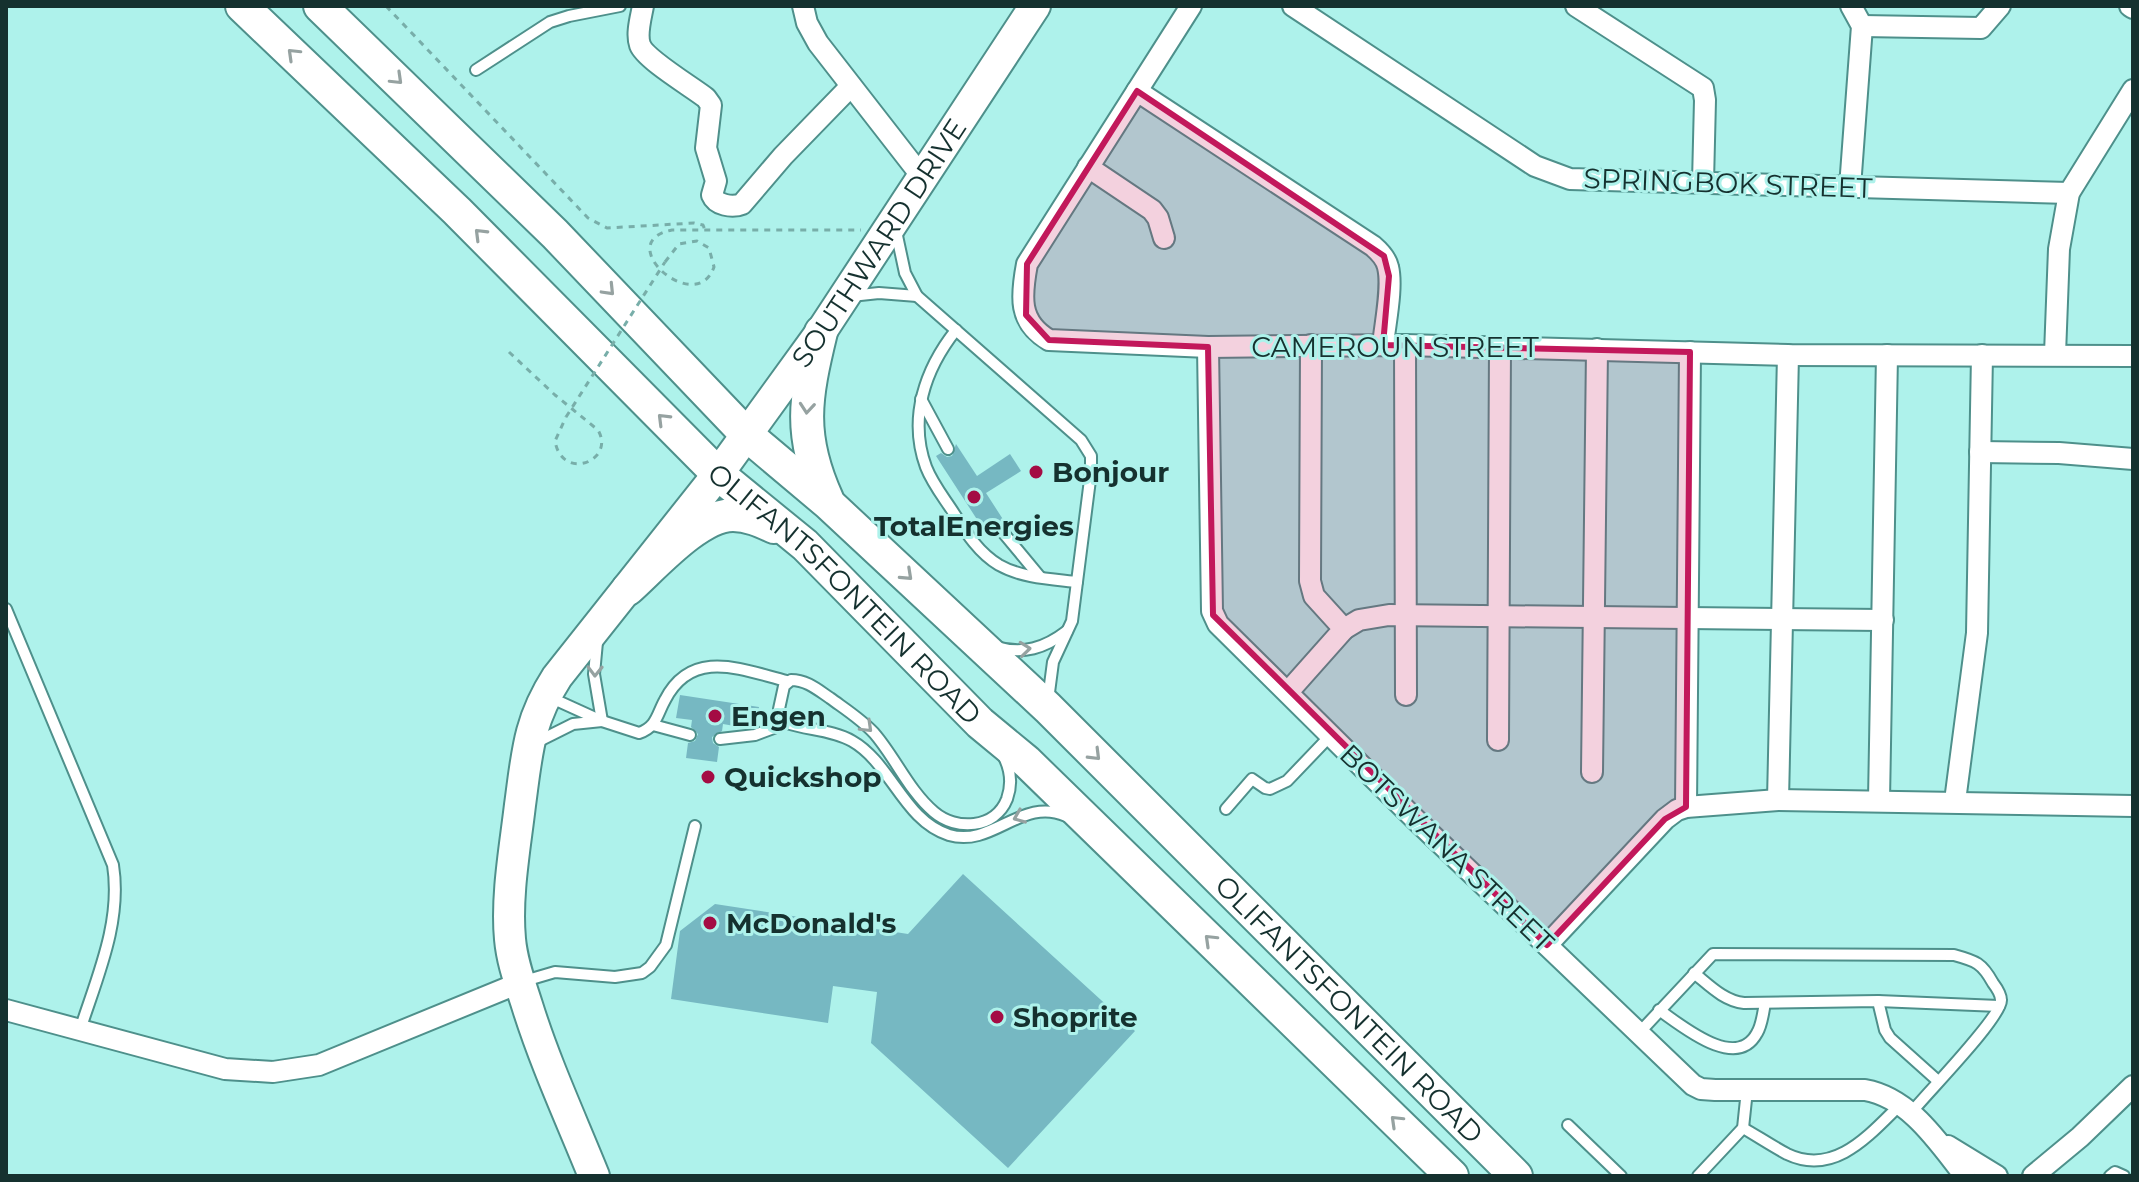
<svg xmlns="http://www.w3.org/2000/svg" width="2139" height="1182" font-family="Montserrat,sans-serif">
	<rect width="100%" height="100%" fill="#aef2eb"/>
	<g fill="#76b8c2">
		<polygon points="956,444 977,476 1010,454 1021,471 986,493 1006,524 997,523 993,528 995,535 989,538 936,456 941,453 947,457 952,456"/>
		<polygon points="680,695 759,707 756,726 746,728 723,724 722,731 712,737 713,743 719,747 717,762 686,758 688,743 695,741 698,734 691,727 692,720 676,718"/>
		<polygon points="963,874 1135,1031 1008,1168 871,1043 877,992 833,986 828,1023 671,999 680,931 715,904 908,934"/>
	</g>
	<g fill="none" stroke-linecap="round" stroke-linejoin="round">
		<g stroke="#4e908b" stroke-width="14">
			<g id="lane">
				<polyline points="476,70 550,22 569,16 620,6"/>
				<polyline points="896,231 905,273 917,296 1081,440 1091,456 1091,472 1072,621 1053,662 1048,700"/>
				<polyline points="851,296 879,293 917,296"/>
				<path d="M956,330c-31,39 -48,88 -30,137 7,18 19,32 29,48 12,19 24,38 44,50 23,13 52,14 78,17"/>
				<polyline points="921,399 948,449"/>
				<polyline points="1001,530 1040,577"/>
				<path d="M6,609l107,256c9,57 -16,112 -33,165"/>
				<path d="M996,647c27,8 49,1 71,-16"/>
				<path d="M547,696l55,25 37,12c18,-6 18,-19 26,-33 27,-53 77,-30 122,-19"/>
				<polyline points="653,725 690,735"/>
				<polyline points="720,739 755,735 787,723"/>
				<polyline points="535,743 573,724 602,721 594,674 597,642"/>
				<path d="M1004,757c7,14 8,28 3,42 -12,30 -51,32 -73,13 -25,-21 -39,-55 -60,-79 -13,-14 -29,-24 -44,-35 -12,-8 -23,-18 -39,-18l-7,6 -5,23 8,14c20,7 46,7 65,18 39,22 52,80 97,94 44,13 73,-39 117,-19"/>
				<polyline points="1226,809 1252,779 1265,788 1270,789 1287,781 1331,735"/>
				<path d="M1694,973c15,12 30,28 50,30l134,-2 121,5"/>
				<polyline points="521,982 555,972 615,977 642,973 650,967 666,945 695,826"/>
				<polyline points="1878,1001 1885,1030 1890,1038 1938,1081"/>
				<path d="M1659,1010c22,15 77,62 98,23 5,-8 6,-20 8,-30"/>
				<path d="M1638,1034l75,-80 241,1c22,6 28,8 39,28 3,4 8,12 8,17 1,17 -76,95 -90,113"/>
				<polyline points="1568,1125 1621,1176"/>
				<path d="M1743,1128c14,8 29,18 44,26 48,23 83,-20 114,-50"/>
				<polyline points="1698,1176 1743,1128 1747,1090"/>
				<polyline points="2110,1176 2115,1172 2124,1176"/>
			</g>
		</g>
		<g stroke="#4e908b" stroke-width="24">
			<g id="street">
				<path d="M643,6c-2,11 -7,28 -3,39 5,14 52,42 66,53l5,7 -5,43 10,33 -4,14c4,10 20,13 30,9l41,-48 68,-70"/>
				<polyline points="803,6 807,23 818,43 923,178"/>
				<path d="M1191,6l-164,258c-6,32 -9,58 22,76l159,7 197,-2 383,10 345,1"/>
				<polyline points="1293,6 1535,166 1570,179 2069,193"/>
				<polyline points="1576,6 1703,88 1705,100 1703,182"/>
				<polyline points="2130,6 2133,8"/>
				<polyline points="1862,26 1981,28 2000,6"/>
				<path d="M1137,91l236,155c7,6 13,12 15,21 5,20 -3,57 -5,78"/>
				<polyline points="1088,167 1152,210 1158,218 1164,238"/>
				<polyline points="1850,187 1862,26 1851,6"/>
				<polyline points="1405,345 1406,695"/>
				<path d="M1208,347l4,264 6,13 198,196 277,265 8,4 14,1h150c45,8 73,52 100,86"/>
				<polyline points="2055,354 2059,249 2069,193 2133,90"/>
				<polyline points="1980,452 2059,453 2133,459"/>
				<polyline points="1344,629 1359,620 1389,615 1883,620"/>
				<polyline points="1288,692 1344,629 1314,596 1310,581 1311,345"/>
				<polyline points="1498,740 1500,347"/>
				<polyline points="1592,772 1597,349"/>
				<polyline points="1778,800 1788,355"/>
				<polyline points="1879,800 1887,355"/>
				<polyline points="1955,801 1977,633 1982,355"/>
				<polyline points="1686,807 1690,352"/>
				<polyline points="1547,945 1665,819 1677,810 1686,807 1778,800 2133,806"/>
				<polyline points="6,1010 225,1069 273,1072 319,1065 519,983"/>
				<polyline points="1948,1146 1997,1176"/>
				<polyline points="2033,1176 2080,1137 2133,1086"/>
			</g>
		</g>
		<g stroke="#4e908b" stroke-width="34">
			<g id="secondary">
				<path id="s1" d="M594,1176c-23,-57 -49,-113 -67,-171 -7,-22 -15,-43 -17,-66 -4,-43 5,-91 10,-134 7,-51 8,-83 37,-128l161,-203 103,-142 214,-326"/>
			</g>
		</g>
		<g stroke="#4e908b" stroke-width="36">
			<g id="primary">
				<path id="s2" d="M242,6l215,205 261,263 87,71 175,178 46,38 426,415"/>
				<path id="s3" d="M320,6l235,228 192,201 82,69 219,204 468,468"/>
				<path d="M821,332c-16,66 -23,103 6,167"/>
				<path d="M628,589c25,-22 70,-74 105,-74 15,0 28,6 41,12"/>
			</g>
		</g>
		<g stroke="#78aea9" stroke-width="3" stroke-dasharray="6 6" stroke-linecap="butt">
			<polyline points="386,6 588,218 607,228 694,223 703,225 705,230"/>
			<path d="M665,262l14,-18 18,-3 12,7 5,19c-18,51 -104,-25 -42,-37h189"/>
			<path d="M509,352l46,43 43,35c18,31 -36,52 -43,11l11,-24"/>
		</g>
		<use href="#lane" stroke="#fff" stroke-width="10"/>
		<use href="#street" stroke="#fff" stroke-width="20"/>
		<use href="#secondary" stroke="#fff" stroke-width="30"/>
		<use href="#primary" stroke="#fff" stroke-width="32"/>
		<polyline stroke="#78aea9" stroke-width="3" stroke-dasharray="6 6" stroke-linecap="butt" points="566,417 665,262"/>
	</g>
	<defs><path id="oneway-chevron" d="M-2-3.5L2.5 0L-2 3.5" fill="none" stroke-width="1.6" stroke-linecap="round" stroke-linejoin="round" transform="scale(2)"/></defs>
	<g stroke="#96a2a1">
		<use href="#oneway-chevron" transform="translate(293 54) rotate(-136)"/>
		<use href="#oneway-chevron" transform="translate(397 79) rotate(44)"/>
		<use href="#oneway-chevron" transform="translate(480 234) rotate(-135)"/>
		<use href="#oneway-chevron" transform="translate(609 290) rotate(46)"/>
		<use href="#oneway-chevron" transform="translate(807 408) rotate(95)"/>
		<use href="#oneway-chevron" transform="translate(663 419) rotate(-135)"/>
		<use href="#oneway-chevron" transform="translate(907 575) rotate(43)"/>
		<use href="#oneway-chevron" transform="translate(1025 649) rotate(-6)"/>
		<use href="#oneway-chevron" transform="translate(595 671) rotate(91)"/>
		<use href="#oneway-chevron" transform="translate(867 727) rotate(44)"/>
		<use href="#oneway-chevron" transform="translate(1095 755) rotate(45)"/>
		<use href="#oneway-chevron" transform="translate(1019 817) rotate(158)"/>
		<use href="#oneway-chevron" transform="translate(1210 940) rotate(-136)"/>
		<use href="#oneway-chevron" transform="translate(1396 1121) rotate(-136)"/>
	</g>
	<path fill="#c2185b" fill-opacity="0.2" stroke="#c2185b" stroke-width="6" stroke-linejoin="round" d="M1137,91l247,165 5,20 -6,69 307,7 -4,455 -21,12 -118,126 -334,-330 -5,-268 -159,-7 -23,-25 1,-51z"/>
	<g fill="#a40c44" stroke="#aef2eb" stroke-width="3">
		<circle cx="1036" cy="472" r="8"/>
		<circle cx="974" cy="497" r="8"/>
		<circle cx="715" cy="716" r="8"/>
		<circle cx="708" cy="777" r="8"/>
		<circle cx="710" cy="923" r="8"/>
		<circle cx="997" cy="1017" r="8"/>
	</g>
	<g text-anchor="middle" stroke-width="6" stroke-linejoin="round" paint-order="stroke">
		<g font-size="28" fill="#15312f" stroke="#aef2eb">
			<text transform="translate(1728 183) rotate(2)" y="10">SPRINGBOK STREET</text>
			<text dy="10" stroke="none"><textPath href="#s1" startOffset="1062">SOUTHWARD DRIVE</textPath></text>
			<text x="1395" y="357">CAMEROUN STREET</text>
			<text dy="10" stroke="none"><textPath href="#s2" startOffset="842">OLIFANTSFONTEIN ROAD</textPath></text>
			<text transform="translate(1447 848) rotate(44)" y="10">BOTSWANA STREET</text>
			<text dy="10" stroke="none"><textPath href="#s3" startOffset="1438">OLIFANTSFONTEIN ROAD</textPath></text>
		</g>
		<g font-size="28" font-weight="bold" fill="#15312f" stroke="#aef2eb" text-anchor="start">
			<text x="1052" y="482">Bonjour</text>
			<text x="974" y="536" text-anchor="middle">TotalEnergies</text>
			<text x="731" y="726">Engen</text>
			<text x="724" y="787">Quickshop</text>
			<text x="726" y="933">McDonald's</text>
			<text x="1013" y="1027">Shoprite</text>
		</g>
	</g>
	<rect width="2139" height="1182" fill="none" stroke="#15312f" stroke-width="16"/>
</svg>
